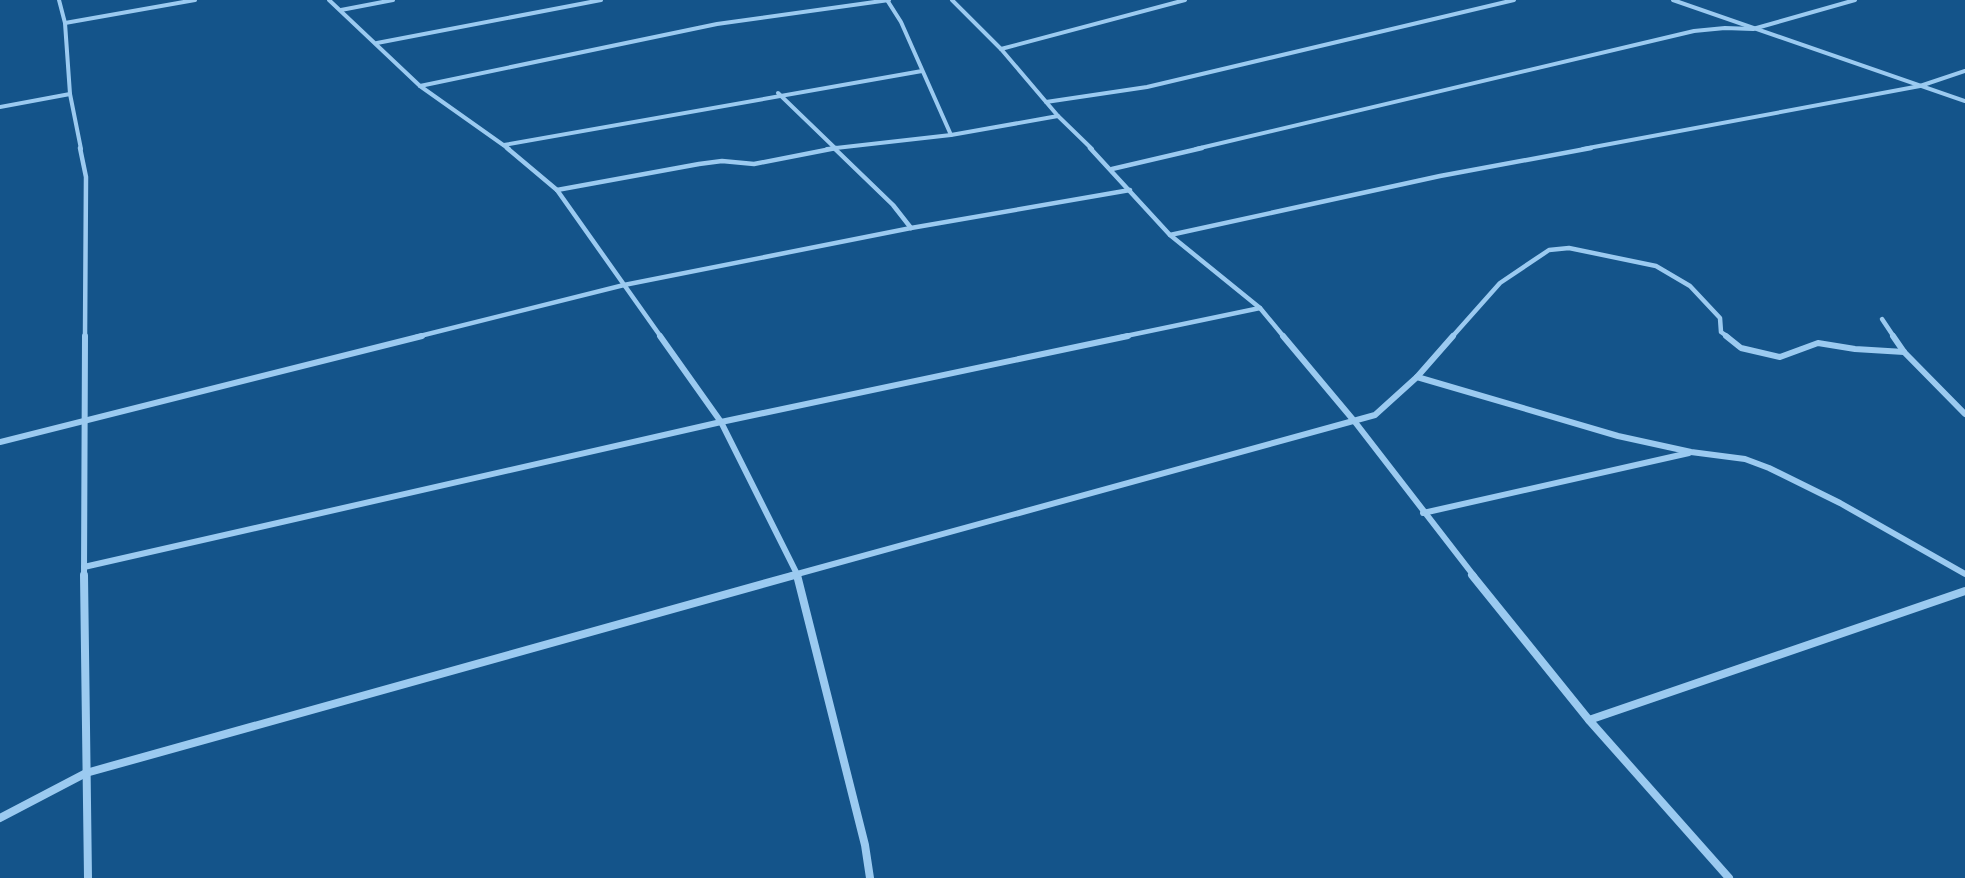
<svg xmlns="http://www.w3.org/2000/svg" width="1965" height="878" font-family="Commissioner,sans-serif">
	<rect width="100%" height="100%" fill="#14548a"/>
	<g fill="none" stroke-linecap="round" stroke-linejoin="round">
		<g stroke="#9bcaf0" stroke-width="4">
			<polyline points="59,0 65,23 70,94 81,149"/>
			<polyline points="329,0 420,86 509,149"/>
			<polyline points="887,0 901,22 951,135"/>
			<polyline points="952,0 1001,49 1058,116 1092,149"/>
			<polyline points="1673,0 1965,101"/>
			<polyline points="341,10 393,0"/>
			<polyline points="65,23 195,0"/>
			<polyline points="377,43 601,0"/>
			<polyline points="1001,49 1185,0"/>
			<polyline points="420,86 717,24 889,0"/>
			<polyline points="778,93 836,149"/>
			<polyline points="1046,102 1147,87 1514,0"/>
			<polyline points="0,107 70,94"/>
			<polyline points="504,145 922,71"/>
			<polyline points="827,149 951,135 1058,116"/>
			<polyline points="1196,149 1694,31 1725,28 1753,29 1855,0"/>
			<polyline points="1583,149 1920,86 1965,71"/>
		</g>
		<g stroke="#9bcaf0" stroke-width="4.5">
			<polyline points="80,148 86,177 85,337"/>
			<polyline points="507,148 557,190 661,337"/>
			<polyline points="834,148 893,205 911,228"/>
			<polyline points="1090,148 1170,235 1260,308 1284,337"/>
			<polyline points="1112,169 1202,148"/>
			<polyline points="557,190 699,164 722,161 754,164 836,148"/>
			<polyline points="1170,235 1440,176 1591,148"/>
			<polyline points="1882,319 1894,337"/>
			<polyline points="416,337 624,285 911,228 1130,190"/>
			<polyline points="1121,337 1260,308"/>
			<polyline points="1452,337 1500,283 1549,250 1569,248 1656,266 1690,286 1720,318 1721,332 1728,337"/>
		</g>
		<g stroke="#9bcaf0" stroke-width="6">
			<polyline points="660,336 721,422 798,576"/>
			<polyline points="1283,336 1355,422 1474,576"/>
			<polyline points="1726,336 1741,348 1780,357 1818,343 1855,349 1904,352"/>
			<polyline points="1893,336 1904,352 1965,414"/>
			<polyline points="1417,377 1453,336"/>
			<polyline points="0,442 422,336"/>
			<polyline points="1423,513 1689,453"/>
			<polyline points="84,567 721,422 1128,336"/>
			<polyline points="84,576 85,336"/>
			<polyline points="790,576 1375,415 1417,377 1618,436 1691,452 1745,459 1769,468 1840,503 1965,574"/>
		</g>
		<g stroke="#9bcaf0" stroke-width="8">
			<polyline points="84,575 88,878"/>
			<polyline points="797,575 865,845 870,878"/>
			<polyline points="1472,575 1589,720 1729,878"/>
			<polyline points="1589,720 1965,591"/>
			<polyline points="0,818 86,773 795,575"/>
		</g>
	</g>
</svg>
